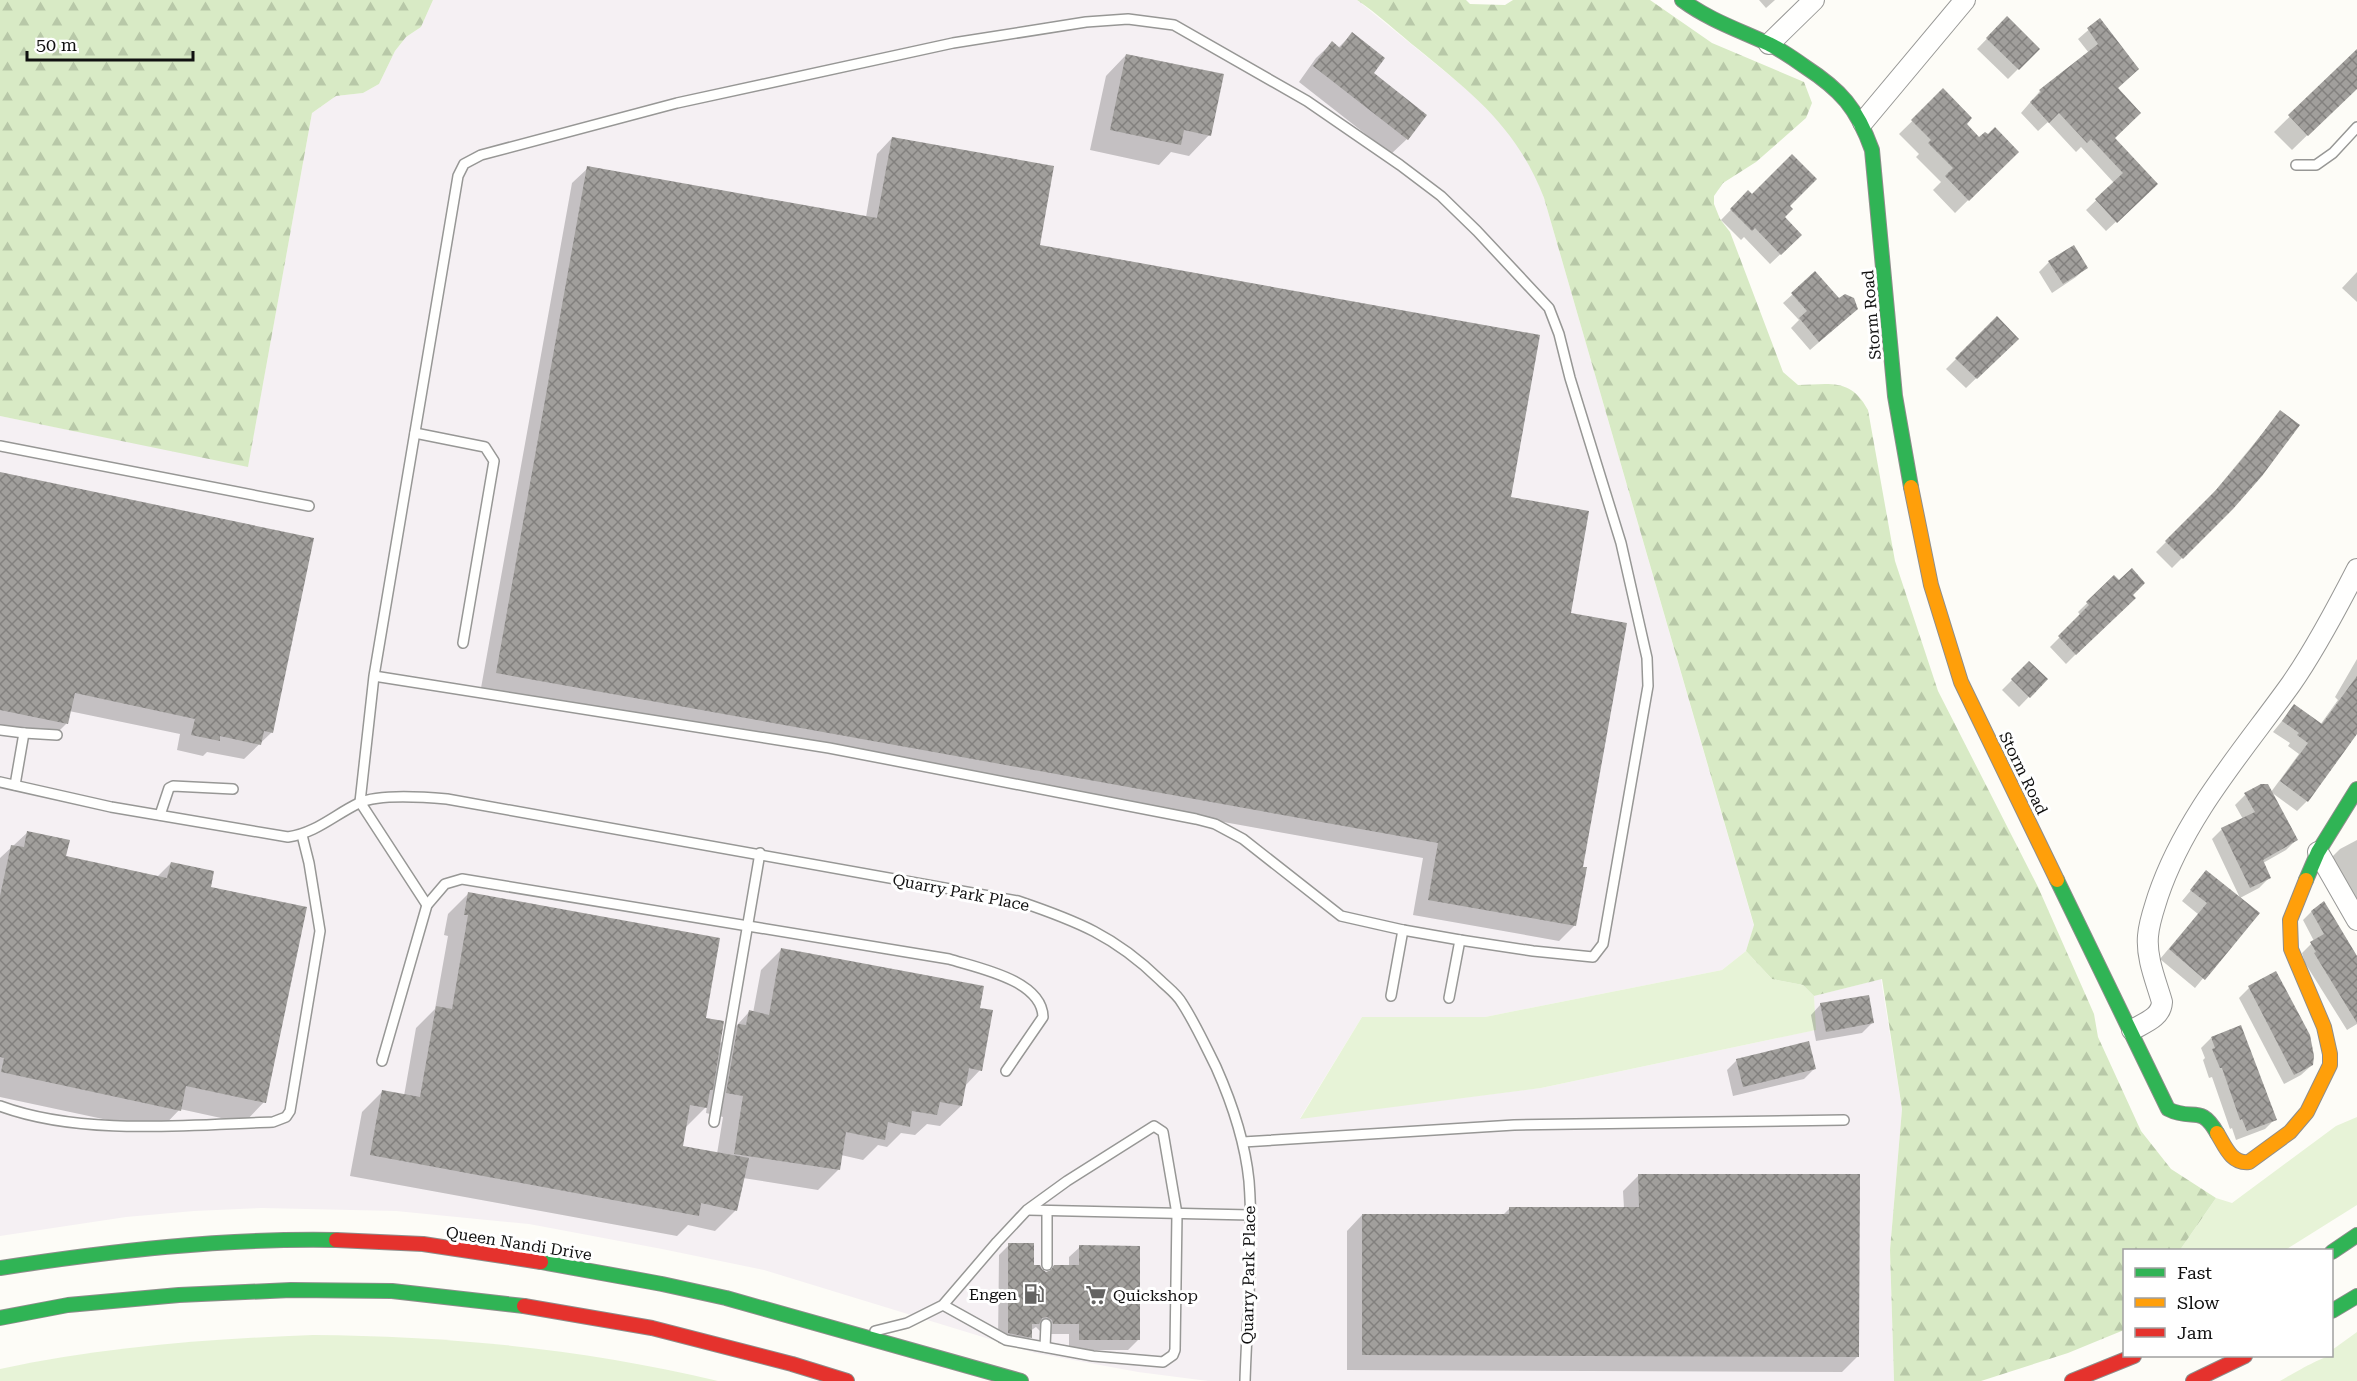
<svg xmlns="http://www.w3.org/2000/svg" width="2357" height="1381" font-family="'Roboto Serif',serif">
	<defs>
		<pattern id="forest-firs" width="22" height="20" patternUnits="userSpaceOnUse" patternTransform="scale(1.5)"><rect width="22" height="20" fill="#d8eac5"/><path d="M5 1l3.5 6h-7zM16 11l3.5 6h-7z" fill="#b8c8a8"/></pattern>
		<pattern id="building-cross-hatch" width="8" height="8" patternUnits="userSpaceOnUse" patternTransform="scale(1.5)"><rect width="8" height="8" fill="#a19f9c"/><path d="M0 0l8 8M0 8l8-8" fill="none" stroke="#82807e"/></pattern>
	</defs>
	<rect width="100%" height="100%" fill="#fdfcf7"/>
	<polygon fill="#f5f0f3" points="433,0 1357,0 1470,92 1497,119 1516,142 1534,172 1544,198 1754,926 1746,951 1722,970 1485,1017 1362,1017 1300,1118 1541,1088 1815,1030 1814,996 1881,979 1902,1109 1890,1250 1894,1381 1208,1381 1138,1372 1035,1353 764,1270 662,1249 529,1224 396,1211 262,1208 194,1211 126,1217 0,1236 0,416 248,466 312,113 336,96 363,93 379,84 395,51 406,37 421,27"/>
	<g fill="#e7f3d7">
		<polygon points="1746,951 1772,979 1803,985 1814,996 1816,1030 1541,1088 1300,1119 1362,1017 1485,1017 1722,970"/>
		<polygon points="2357,1117 2357,1205 2285,1250 2180,1250 2216,1198 2232,1203 2336,1126"/>
		<path d="M2357,1332v49h-77c11,-6 42,-25 52,-25v-6z"/>
		<path d="M313,1335c137,1 272,14 405,46h-718v-12c103,-22 208,-30 313,-34z"/>
	</g>
	<g fill="url(#forest-firs)">
		<polygon points="0,0 433,0 421,27 406,37 395,51 379,84 363,93 336,96 312,113 248,467 0,416"/>
		<path d="M1357,0h109l4,4 35,1 8,-5h137l62,43 92,39 8,21 -6,15 -50,44 -33,21 -9,13v8l6,15 10,13 53,140 15,13c33,-1 53,-7 70,25l27,151 43,130 100,196 56,127 4,23 43,94 30,38 45,29 -36,52h-56v80l-56,23 -87,28h-87l-4,-131 12,-141 -20,-130 -68,17 -11,-11 -31,-6 -26,-28 8,-26 -210,-727c-27,-70 -70,-103 -126,-149 -20,-16 -40,-35 -61,-49z"/>
	</g>
	<g fill="#0003" fill-rule="evenodd">
		<polygon points="1759,0 1775,0 1766,8"/>
		<polygon points="2007,18 2038,49 2008,79 1977,49"/>
		<polygon points="2100,20 2116,88 2113,138 2147,193 2106,231 2086,210 2114,183 2081,147 2076,152 2048,122 2038,131 2021,113 2040,91 2089,53 2078,39"/>
		<polygon points="1352,34 1407,139 1391,154 1299,82 1316,58 1332,43 1338,48"/>
		<polygon points="2357,51 2357,87 2292,150 2274,132"/>
		<polygon points="1126,55 1209,135 1189,156 1171,152 1159,165 1090,150 1106,76"/>
		<polygon points="1943,91 1965,123 1979,139 2017,152 1955,213 1933,190 1941,182 1916,157 1919,154 1899,134"/>
		<polygon points="892,138 1038,247 1509,498 1569,614 1581,868 1574,926 1559,941 1413,915 1423,858 481,688 572,183 588,168 866,217 877,154"/>
		<polygon points="1748,192 1752,196 1788,206 1783,217 1790,245 1770,264 1744,237 1741,240 1721,220"/>
		<polygon points="2049,262 2087,267 2076,277 2052,293 2039,272"/>
		<polygon points="2357,272 2357,302 2342,288"/>
		<polygon points="1815,274 1839,300 1847,318 1810,350 1791,328 1799,320 1783,303"/>
		<polygon points="1997,318 2017,339 1966,388 1946,369"/>
		<polygon points="2280,412 2232,508 2172,568 2156,552 2206,502"/>
		<polygon points="0,474 272,732 244,759 207,752 203,756 177,750 180,734 69,711 67,723 51,739 0,728"/>
		<polygon points="2114,577 2133,597 2066,664 2050,647 2081,616 2078,612"/>
		<polygon points="2357,659 2357,732 2307,801 2297,811 2271,792 2299,754 2288,746 2290,743 2273,732 2294,706 2320,725 2338,700 2335,697"/>
		<polygon points="2029,663 2046,679 2019,707 2002,690"/>
		<polygon points="2245,795 2296,840 2286,850 2263,863 2269,878 2259,888 2240,898 2212,839 2222,829 2243,819 2235,805"/>
		<polygon points="28,832 64,857 157,877 171,863 209,888 264,1102 244,1123 180,1109 159,1131 0,1097 0,858"/>
		<polygon points="2357,840 2357,925 2327,862 2340,849"/>
		<polygon points="2206,872 2257,913 2195,988 2160,959 2198,914 2182,901"/>
		<path d="M469,893l235,126 15,26 30,-33 4,1 8,-43 21,-21 196,60 2,61 -15,16 -4,20 -21,20 -13,-2 -12,11 -14,-2 -14,14 -9,-2 -15,15 -22,-5 -2,14 -21,21 -75,-12 -7,32 -21,21 -27,-6 -11,11 -327,-60 12,-64 20,-20 22,4 12,-68 19,-19 13,-73 -4,-1 4,-21zM707,1106l-1,7 17,4 -6,37 -36,-7 4,-19z"/>
		<polygon points="2324,903 2357,959 2357,1024 2347,1030 2305,963 2302,953 2314,941 2303,920 2313,910"/>
		<polygon points="2249,988 2312,1065 2301,1075 2284,1084 2239,998"/>
		<polygon points="1821,1004 1872,1023 1862,1033 1816,1041 1811,1015"/>
		<polygon points="2211,1038 2275,1119 2265,1129 2236,1140 2232,1128 2230,1129 2212,1077 2209,1078 2203,1060 2205,1058 2201,1048"/>
		<polygon points="1737,1060 1814,1069 1804,1079 1733,1096 1727,1070"/>
		<polygon points="1639,1175 1858,1356 1842,1372 1347,1370 1347,1231 1362,1215 1502,1216 1510,1208 1624,1208 1623,1191"/>
		<polygon points="1009,1245 1032,1266 1043,1273 1049,1272 1054,1266 1069,1267 1069,1257 1080,1247 1138,1340 1128,1350 1069,1350 1069,1334 1043,1334 1036,1327 1030,1331 1030,1337 1020,1348 998,1343 999,1255"/>
	</g>
	<g fill="url(#building-cross-hatch)">
		<polygon points="2007,16 2040,49 2019,70 1986,38"/>
		<polygon points="2100,18 2139,69 2118,88 2141,113 2115,138 2158,184 2117,223 2095,199 2123,173 2091,139 2087,143 2059,113 2049,123 2030,102 2041,92 2039,90 2098,44 2087,28"/>
		<polygon points="1352,32 1385,58 1374,73 1427,115 1408,140 1313,66 1332,41 1340,48"/>
		<polygon points="2357,49 2357,89 2308,136 2288,115"/>
		<polygon points="1126,54 1224,74 1211,136 1184,130 1181,145 1110,130"/>
		<polygon points="1943,88 1972,118 1967,124 1979,137 1985,132 1988,134 1995,127 2019,152 1969,201 1945,176 1953,168 1928,143 1931,140 1911,120"/>
		<polygon points="892,137 1054,166 1040,245 1540,335 1511,497 1589,511 1571,613 1627,623 1583,867 1587,867 1576,926 1428,900 1438,843 496,673 587,166 877,218"/>
		<polygon points="1792,154 1817,179 1790,206 1793,209 1785,217 1802,235 1781,255 1755,228 1752,231 1730,209 1748,190 1752,194"/>
		<polygon points="2074,245 2088,268 2063,284 2048,261"/>
		<polygon points="1815,271 1839,298 1845,294 1854,298 1858,309 1819,342 1799,318 1807,311 1791,293"/>
		<polygon points="1997,316 2019,339 1977,379 1955,358"/>
		<polygon points="2280,410 2300,425 2262,476 2233,509 2183,559 2165,541 2216,490 2249,451"/>
		<polygon points="0,472 314,538 273,733 264,731 261,745 220,736 220,741 191,735 195,719 75,693 68,724 0,710"/>
		<polygon points="2132,568 2145,583 2133,595 2136,598 2076,655 2058,636 2089,605 2086,602 2114,575 2119,580"/>
		<polygon points="2029,661 2048,679 2030,698 2011,679"/>
		<polygon points="2357,676 2357,734 2308,802 2280,781 2308,743 2297,735 2299,733 2282,721 2294,704 2322,724"/>
		<polygon points="2261,784 2268,784 2298,840 2263,860 2271,878 2250,888 2221,828 2255,812 2244,793"/>
		<polygon points="27,831 70,840 66,856 167,878 171,862 214,871 211,887 307,907 266,1103 186,1086 181,1111 1,1072 4,1058 0,1057 0,896 11,845 24,847"/>
		<polygon points="2206,870 2260,913 2205,980 2169,949 2207,903 2190,890"/>
		<polygon points="468,892 720,938 706,1018 724,1021 713,1090 710,1090 707,1108 690,1105 683,1146 749,1158 737,1211 701,1203 699,1216 370,1155 382,1090 420,1097 436,1006 452,1009 468,915 464,915"/>
		<polygon points="2324,901 2357,956 2357,1023 2314,953 2316,952 2310,942 2324,934 2311,911"/>
		<polygon points="781,948 984,986 980,1008 993,1010 982,1071 969,1068 962,1106 940,1102 937,1115 912,1111 910,1127 888,1122 885,1140 846,1132 840,1170 734,1154 743,1096 726,1093 738,1024 746,1025 749,1010 769,1015"/>
		<polygon points="2276,971 2310,1035 2314,1056 2313,1065 2294,1075 2248,986"/>
		<polygon points="1869,995 1874,1023 1826,1032 1820,1003"/>
		<polygon points="2241,1025 2277,1120 2247,1131 2242,1119 2240,1120 2222,1068 2220,1068 2212,1049 2215,1048 2211,1037"/>
		<polygon points="1809,1041 1816,1069 1743,1087 1736,1059"/>
		<polygon points="1638,1174 1860,1174 1859,1357 1362,1355 1362,1214 1509,1214 1509,1207 1639,1207"/>
		<polygon points="1008,1243 1034,1243 1034,1265 1040,1265 1042,1269 1046,1272 1051,1270 1054,1265 1079,1265 1079,1245 1140,1246 1140,1340 1079,1340 1079,1324 1053,1324 1052,1320 1047,1317 1042,1318 1039,1324 1032,1324 1032,1338 1008,1333"/>
	</g>
	<g fill="none" stroke-linecap="round" stroke-linejoin="round">
		<g stroke="#979795" stroke-width="12">
			<g id="lane">
				<polyline points="2296,165 2316,165 2333,153 2357,127"/>
				<polyline points="415,433 485,447 494,461 463,643"/>
				<polyline points="0,446 309,506"/>
				<polyline points="374,676 829,748 1196,819 1215,824 1243,839 1341,916 1403,930 1460,940 1533,951 1593,957 1603,944 1648,686 1647,658 1621,543 1570,378 1559,334 1549,308 1477,231 1441,196 1400,165 1307,101 1174,25 1128,19 1086,22 953,43 677,103 481,155 464,164 458,176 374,676 360,802 427,905"/>
				<polyline points="0,730 24,733 15,785"/>
				<polyline points="24,733 57,735"/>
				<path d="M0,782l111,25 177,30c28,-4 46,-22 71,-34 19,-9 66,-6 88,-4l571,102c59,20 97,35 142,79 7,7 17,14 22,23 13,20 23,42 34,64 16,36 29,74 33,114 5,66 -2,134 -4,200"/>
				<polyline points="160,815 169,788 173,786 233,789"/>
				<polyline points="1391,996 1403,930"/>
				<polyline points="1449,998 1460,940"/>
				<path d="M382,1061l45,-156 18,-21 17,-5 487,80c29,9 93,21 94,58l-37,54"/>
				<path d="M0,1106c81,30 187,19 273,16l13,-5 4,-6 30,-180 -11,-68 -7,-28"/>
				<polyline points="714,1122 760,853"/>
				<polyline points="1243,1142 1514,1125 1844,1120"/>
				<polyline points="1028,1210 1250,1215"/>
				<polyline points="1047,1265 1047,1211"/>
				<polyline points="875,1331 907,1323 943,1305 997,1242 1027,1210 1067,1181 1154,1126 1163,1132 1177,1214 1175,1350 1173,1355 1163,1362 1093,1356 1006,1340 943,1305"/>
				<polyline points="1045,1347 1046,1324"/>
			</g>
		</g>
		<g stroke="#979795" stroke-width="22">
			<g id="street">
				<polyline points="1769,44 1814,0"/>
				<polyline points="1863,122 1965,0"/>
				<polyline points="2318,852 2357,920"/>
				<path d="M2132,1030c12,-7 29,-12 30,-28 -6,-21 -16,-44 -14,-66 1,-14 6,-27 10,-40 27,-80 85,-145 133,-212 25,-36 46,-76 66,-115"/>
			</g>
		</g>
		<g stroke="#8e8d8b" stroke-width="16">
			<g id="fast">
				<path d="M1682,0c27,20 57,30 87,44 12,6 24,14 35,22 37,24 53,42 68,84l23,246 16,91"/>
				<path d="M2057,880l111,229c25,13 32,-6 49,24"/>
				<polyline points="2306,880 2318,852 2357,789"/>
				<polyline points="2332,1252 2357,1235"/>
				<polyline points="541,1262 662,1284 726,1298 1021,1381"/>
				<path d="M0,1268c111,-17 223,-30 336,-28"/>
				<polyline points="2332,1311 2357,1296"/>
				<polyline points="0,1318 68,1305 179,1295 291,1290 392,1291 524,1306"/>
			</g>
		</g>
		<g stroke="#8e8d8b" stroke-width="16">
			<g id="slow">
				<polyline points="1911,487 1931,585 1961,682 2057,880"/>
				<path d="M2217,1133c8,13 14,31 32,29l41,-30 17,-20 23,-47v-11l-6,-27 -33,-78 -1,-29 16,-40"/>
			</g>
		</g>
		<g stroke="#8e8d8b" stroke-width="16">
			<g id="jam">
				<polyline points="336,1240 423,1244 541,1262"/>
				<polyline points="524,1306 652,1328 792,1364 847,1381"/>
				<polyline points="2072,1381 2134,1356"/>
				<polyline points="2193,1381 2245,1356"/>
			</g>
		</g>
		<use href="#lane" stroke="#fffffe" stroke-width="9"/>
		<use href="#street" stroke="#fffffe" stroke-width="20"/>
		<use href="#fast" stroke="#30b455" stroke-width="14"/>
		<use href="#slow" stroke="#ff9f0a" stroke-width="14"/>
		<use href="#jam" stroke="#e5322d" stroke-width="14"/>
	</g>
	<defs>
		<g id="fuel-bare" transform="scale(1.62)"><path d="M-5.5-6h7V0h2V4h1.3V-2.5L3-4.5l.8-.8L6-3V5H2.5V1h-1V6h-7ZM-4.2-4.7v3.2H.2V-4.7Z" fill="#646362" stroke="#fff" stroke-width="2.5" paint-order="stroke"/></g>
		<g id="supermarket-bare" transform="scale(1.62)"><path d="M-6-5.5h2.5l.6 2H6L4.5 2H-2.5L-4.4-4H-6ZM-1.5 3.2a1.3 1.3 0 1 0 .1 0ZM3 3.2a1.3 1.3 0 1 0 .1 0Z" fill="#646362" stroke="#fff" stroke-width="2.5" paint-order="stroke"/></g>
	</defs>
	<g fill-rule="evenodd">
		<use href="#fuel-bare" x="1034" y="1294"/>
		<use href="#supermarket-bare" x="1096" y="1295"/>
	</g>
	<g text-anchor="middle" stroke-width="6" stroke-linejoin="round" paint-order="stroke">
		<g font-size="16" fill="#111" stroke="#fff">
			<text transform="translate(1871 315) rotate(-95)" y="6">Storm Road</text>
			<text transform="translate(2024 773) rotate(64)" y="6">Storm Road</text>
			<text transform="translate(961 892) rotate(11)" y="6">Quarry Park Place</text>
			<text transform="translate(519 1243) rotate(9)" y="6">Queen Nandi Drive</text>
			<text transform="translate(1248 1275) rotate(-89)" y="6">Quarry Park Place</text>
		</g>
		<g font-size="16" fill="#111" stroke="#fff" text-anchor="end">
			<text x="1017" y="1300">Engen</text>
			<text x="1113" y="1301" text-anchor="start">Quickshop</text>
		</g>
	</g>
	<rect x="2123" y="1249" width="210" height="108" fill="#ffffff" stroke="#a0a0a0" stroke-width="1.5"/>
	<rect x="2135" y="1268" width="30" height="9" fill="#30b455" stroke="#a0a0a0" stroke-width="1.5"/>
	<text x="2177" y="1279" font-size="18" fill="#111111">Fast</text>
	<rect x="2135" y="1298" width="30" height="9" fill="#ff9f0a" stroke="#a0a0a0" stroke-width="1.5"/>
	<text x="2177" y="1309" font-size="18" fill="#111111">Slow</text>
	<rect x="2135" y="1328" width="30" height="9" fill="#e5322d" stroke="#a0a0a0" stroke-width="1.5"/>
	<text x="2177" y="1339" font-size="18" fill="#111111">Jam</text>
	<path d="M27 51v9h166v-9" fill="none" stroke="#111111" stroke-width="3"/>
	<text x="36" y="51" font-size="18" fill="#111111" stroke="#ffffff" stroke-width="4.5" paint-order="stroke">50 m</text>
</svg>
